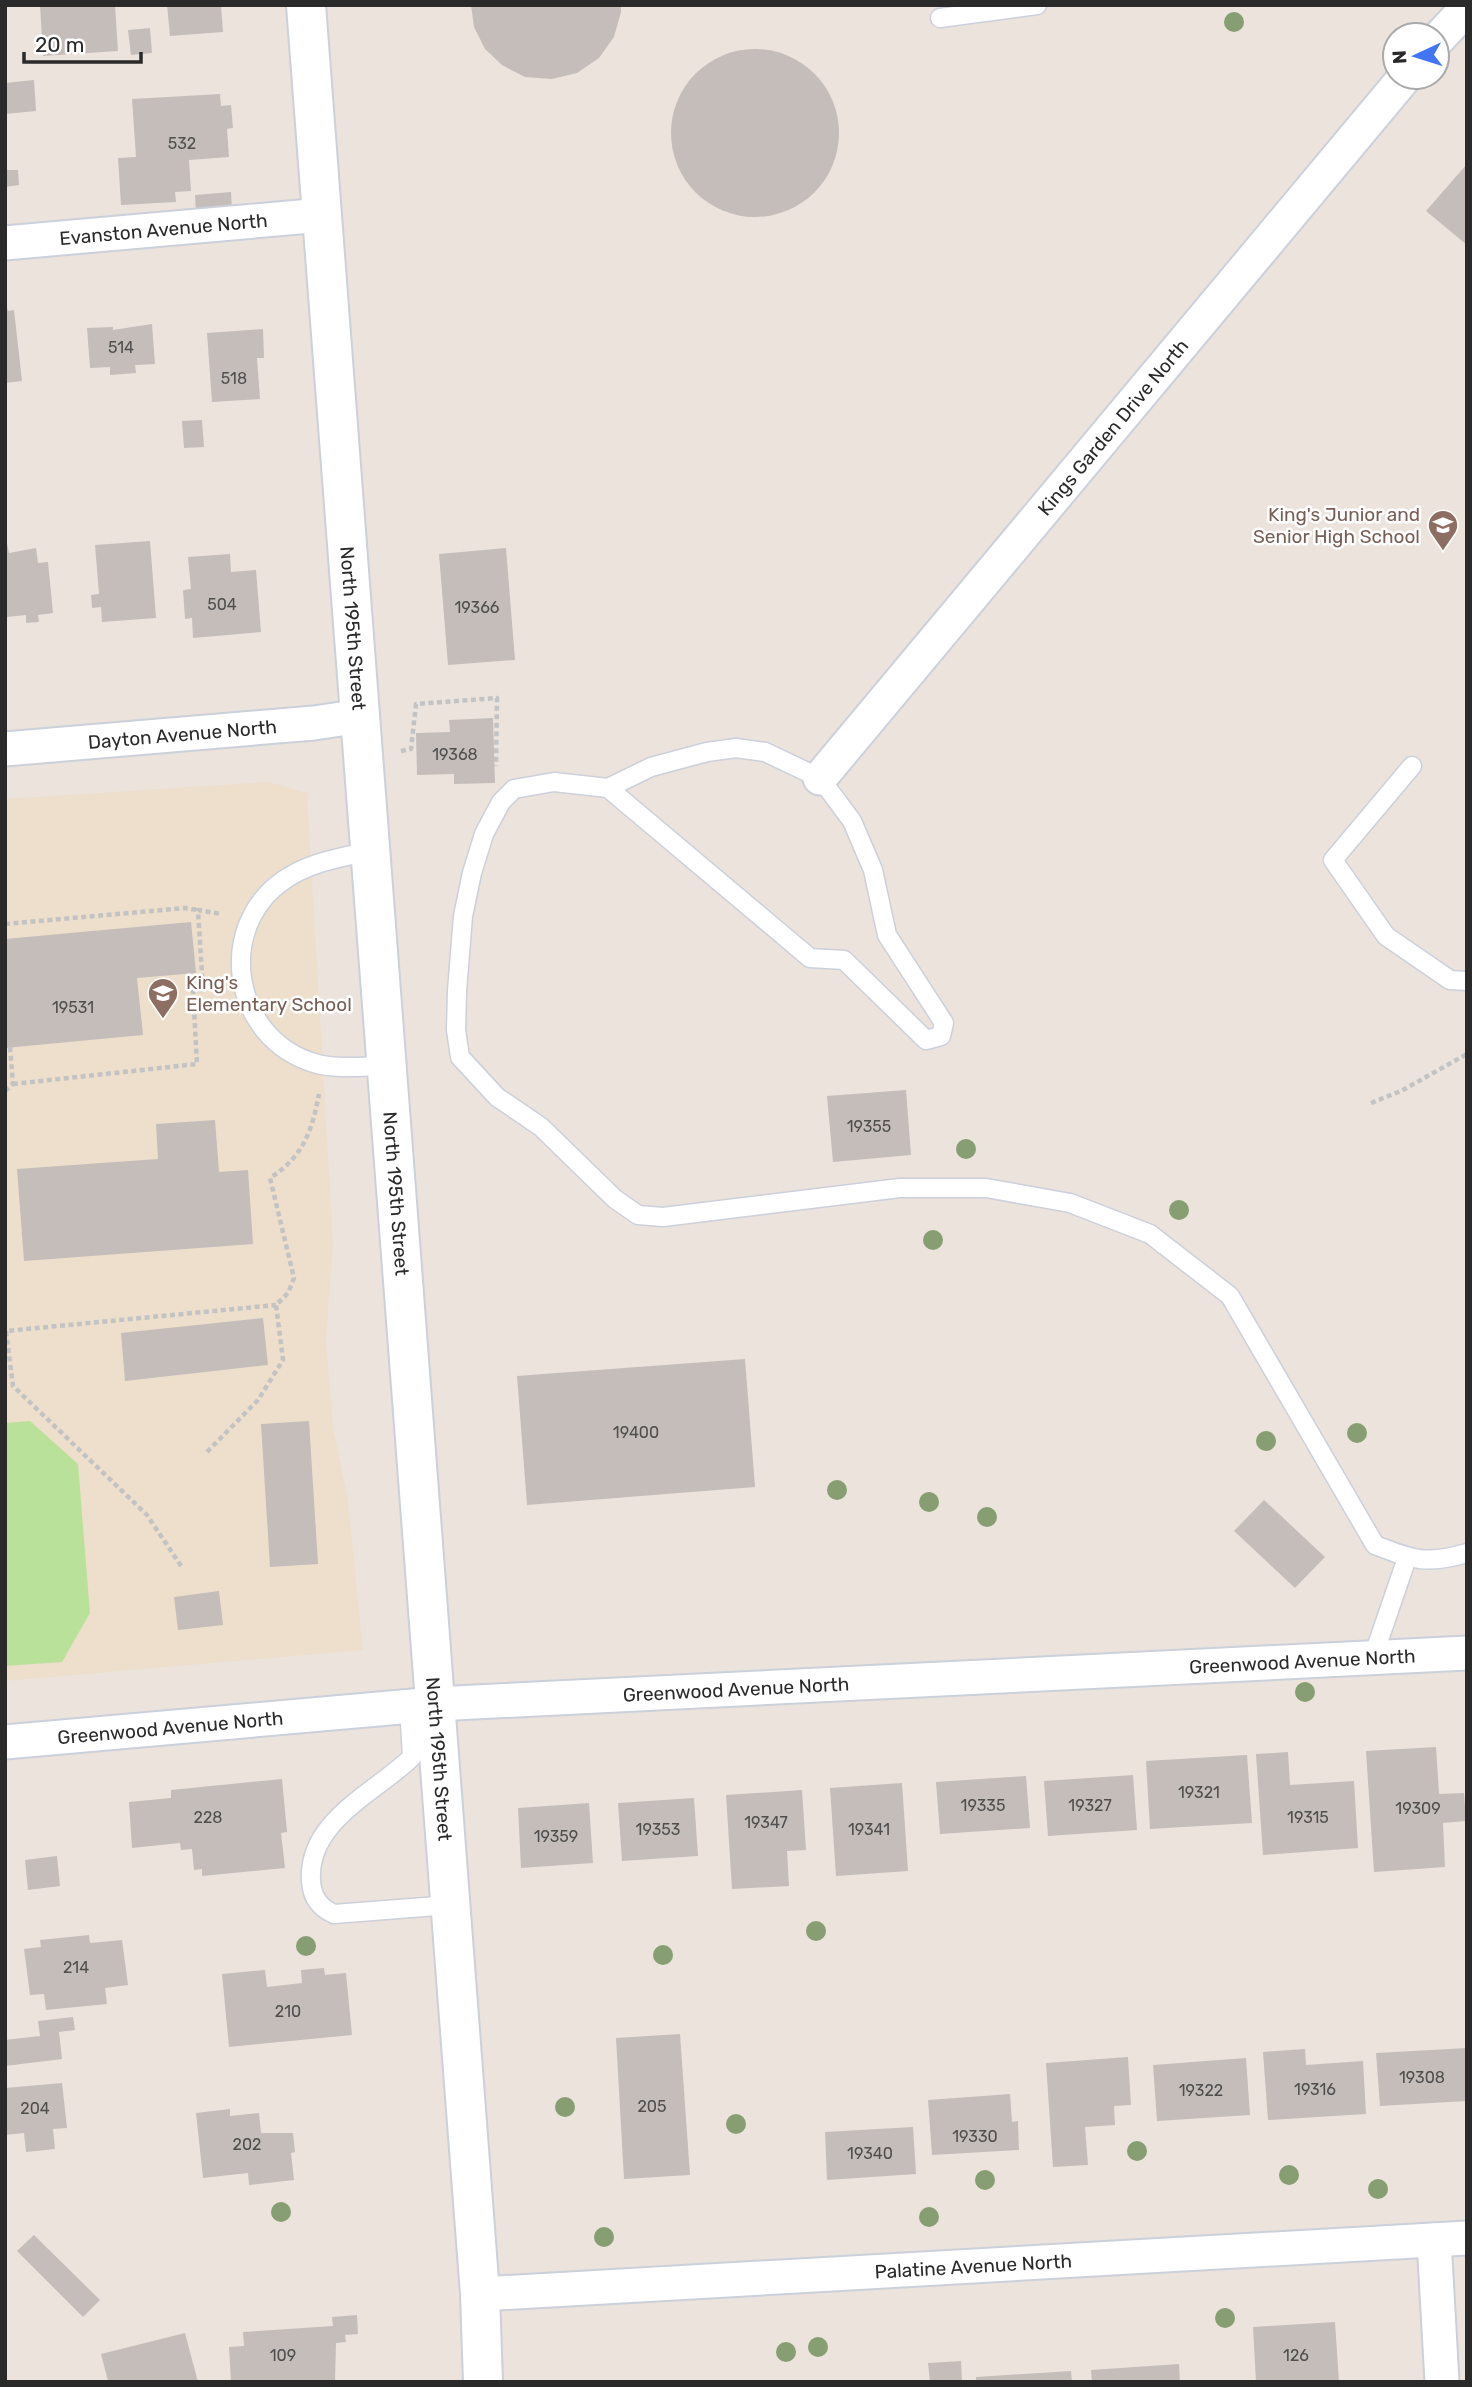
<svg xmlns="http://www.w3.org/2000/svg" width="1472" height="2387" font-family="Rubik,sans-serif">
	<rect width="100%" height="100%" fill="#ece3dc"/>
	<polygon fill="#eddfcc" points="269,782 307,793 333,1241 326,1342 333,1427 348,1501 363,1650 5,1681 5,799"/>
	<polygon fill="#bae19a" points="30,1421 78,1464 90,1613 62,1662 5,1666 5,1423"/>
	<g fill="#c4bdb9">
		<polygon points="40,5 115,5 118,51 43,56"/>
		<polygon points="167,5 221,5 223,32 170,36"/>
		<polygon points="471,5 621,5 621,12 614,37 599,58 577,73 552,79 525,77 502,65 485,49 474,27"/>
		<polygon points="150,28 152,53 131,55 128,30"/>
		<circle cx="755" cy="133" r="84"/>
		<polygon points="34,80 36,111 5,114 5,83"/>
		<polygon points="220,94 221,106 231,105 233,128 227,129 229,157 189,160 191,191 175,192 176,202 121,205 118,158 136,157 132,99"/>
		<polygon points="1467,164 1467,245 1426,211"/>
		<polygon points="5,170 18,170 19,185 5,187"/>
		<polygon points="231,192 232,210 196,213 195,195"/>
		<polygon points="5,302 8,311 14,310 22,381 5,383"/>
		<polygon points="152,324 155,364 135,365 136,373 110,375 110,367 90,368 87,328 113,327 113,330"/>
		<polygon points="263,329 264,358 257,358 260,399 212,402 207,333"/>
		<polygon points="202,420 204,447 184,448 182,421"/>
		<polygon points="5,534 9,553 36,548 38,563 48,562 53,613 38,615 39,622 26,623 26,615 7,617"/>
		<polygon points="150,541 156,618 102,622 101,607 92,608 91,595 99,594 95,545"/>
		<polygon points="506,548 515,660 448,665 439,554"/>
		<polygon points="230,554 231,572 256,570 261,632 193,638 192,618 185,619 183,590 191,589 188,557"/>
		<polygon points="493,718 495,783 454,784 454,774 417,775 416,733 450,732 449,720"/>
		<polygon points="191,922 196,973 137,978 143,1035 5,1048 5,939"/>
		<polygon points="906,1090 911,1155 833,1162 827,1096"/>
		<polygon points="215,1120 219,1172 248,1170 253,1244 24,1261 17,1169 158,1159 156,1124"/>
		<polygon points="263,1318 268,1365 125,1381 121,1333"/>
		<polygon points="745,1359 755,1487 527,1505 517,1376"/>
		<polygon points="309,1421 318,1564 270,1567 261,1424"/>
		<polygon points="1264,1500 1325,1557 1295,1588 1234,1531"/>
		<polygon points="219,1591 223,1625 178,1630 174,1597"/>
		<polygon points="1436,1747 1439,1794 1464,1793 1466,1821 1443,1823 1445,1867 1374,1872 1366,1751"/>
		<polygon points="1288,1752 1290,1785 1354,1781 1358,1848 1263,1855 1256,1754"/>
		<polygon points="1247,1755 1252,1823 1150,1829 1146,1761"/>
		<polygon points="1133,1775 1137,1830 1048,1836 1044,1781"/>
		<polygon points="1026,1776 1030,1828 940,1834 936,1782"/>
		<polygon points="282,1779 287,1832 281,1833 285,1868 202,1876 202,1869 194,1870 192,1849 181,1850 180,1843 132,1848 129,1802 171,1798 171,1790"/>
		<polygon points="902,1783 908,1871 836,1876 830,1788"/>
		<polygon points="802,1790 806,1850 787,1851 789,1886 732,1889 726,1795"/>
		<polygon points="694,1798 698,1856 622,1861 618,1803"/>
		<polygon points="589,1803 593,1863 521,1868 518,1808"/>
		<polygon points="57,1856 60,1886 28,1890 25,1860"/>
		<polygon points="89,1935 90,1943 122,1940 128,1985 105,1988 107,2004 46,2010 44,1994 30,1995 24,1949 41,1947 40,1940"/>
		<polygon points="324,1968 325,1975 346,1973 352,2035 229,2047 222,1974 265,1970 267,1987 302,1983 301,1970"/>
		<polygon points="73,2017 75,2030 59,2032 62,2059 5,2066 5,2040 40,2036 38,2021"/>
		<polygon points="680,2034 690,2175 624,2179 616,2038"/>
		<polygon points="1467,2048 1467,2101 1380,2106 1376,2053"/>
		<polygon points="1305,2049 1306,2065 1363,2061 1366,2114 1268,2120 1263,2052"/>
		<polygon points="1128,2057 1131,2105 1114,2106 1115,2125 1085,2127 1088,2165 1053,2167 1046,2063"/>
		<polygon points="1246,2058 1250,2115 1157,2121 1153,2065"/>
		<polygon points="62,2083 67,2128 53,2129 55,2149 26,2152 24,2133 5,2135 5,2088"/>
		<polygon points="1010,2094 1012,2122 1018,2121 1019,2150 932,2155 928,2100"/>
		<polygon points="230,2109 230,2116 259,2113 261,2133 293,2133 295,2152 291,2153 294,2180 249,2185 248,2173 203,2178 196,2113"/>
		<polygon points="913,2127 916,2174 827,2180 825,2132"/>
		<polygon points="34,2235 100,2300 83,2317 17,2251"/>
		<polygon points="357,2315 358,2334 345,2335 346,2342 336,2343 335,2382 231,2382 229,2347 244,2346 243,2332 333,2326 332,2317"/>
		<polygon points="1335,2322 1339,2382 1256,2382 1253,2327"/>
		<polygon points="185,2333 198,2382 108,2381 101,2354"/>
		<polygon points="961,2361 962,2382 930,2382 928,2363"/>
		<polygon points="1179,2364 1180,2382 1092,2382 1091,2370"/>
		<polygon points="1071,2371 1072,2382 976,2382 976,2377"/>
	</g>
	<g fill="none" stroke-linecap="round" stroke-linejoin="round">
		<g stroke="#cbd0db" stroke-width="21">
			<g id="lane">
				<polyline points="940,18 1037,5"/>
				<polyline points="1412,766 1333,860 1386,936 1450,980 1467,981"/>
				<path d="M608,788l202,170 34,2 82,80 15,-4 3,-13 -57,-88 -14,-65 -21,-49 -32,-43 -55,-26 -29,-4 -29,4 -56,15 -43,21 -54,-6 -40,7 -13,13 -17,32 -12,39 -9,43 -6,75 -1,39 4,27 37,40 44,30 74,72 23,16 25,2 237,-29h86l84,15 80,31 80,62 145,249c39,15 51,20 92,8"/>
				<path d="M369,851c-30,7 -59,11 -85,29 -70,48 -51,159 30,183 23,7 51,3 74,3"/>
				<polyline points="1373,1657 1407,1558"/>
				<path d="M409,1706l3,51c-37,36 -105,64 -101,124 1,16 9,27 23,33l116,-9"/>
			</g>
		</g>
		<g stroke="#cbd0db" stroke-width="37">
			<g id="street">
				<polyline points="1437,40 1467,8"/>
				<path id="s1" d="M5,243l317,-28"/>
				<path id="s2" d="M5,749l309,-26 47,-7"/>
				<path id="s3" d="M820,778l585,-701"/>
				<path id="s4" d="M5,1742l430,-38 1032,-51"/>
				<polyline points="1434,2240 1442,2382"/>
				<path id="s5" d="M480,2294l987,-56"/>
			</g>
		</g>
		<g stroke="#cbd0db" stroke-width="42">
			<g id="secondary">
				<path id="s6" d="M306,5l174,2289 3,88"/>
			</g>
		</g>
		<g stroke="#c3c3c3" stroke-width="4.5" stroke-dasharray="5 3.5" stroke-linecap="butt">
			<polyline points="401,751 411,749 416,704 497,698 496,766"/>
			<polyline points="5,924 185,908 198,910"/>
			<polyline points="13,1084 197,1064 193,990 203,990 198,910 221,914"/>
			<polyline points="5,1091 13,1084 10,1047"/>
			<polyline points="1371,1103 1401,1091 1467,1054"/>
			<path d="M207,1452l51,-52 25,-40 -7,-55 12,-12 6,-15 -24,-100c33,-21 42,-47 49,-84"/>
			<polyline points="181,1566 147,1515 13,1386 6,1331 276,1305"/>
		</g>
		<use href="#lane" stroke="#fff" stroke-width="18"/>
		<use href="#street" stroke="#fff" stroke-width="33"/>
		<use href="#secondary" stroke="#fff" stroke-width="38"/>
	</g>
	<g fill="#869e72">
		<circle cx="1234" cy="22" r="10"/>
		<circle cx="966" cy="1149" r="10"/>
		<circle cx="1179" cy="1210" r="10"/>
		<circle cx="933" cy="1240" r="10"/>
		<circle cx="1357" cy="1433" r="10"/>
		<circle cx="1266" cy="1441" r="10"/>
		<circle cx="837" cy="1490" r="10"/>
		<circle cx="929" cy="1502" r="10"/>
		<circle cx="987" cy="1517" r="10"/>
		<circle cx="1305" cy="1692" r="10"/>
		<circle cx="816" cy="1931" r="10"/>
		<circle cx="306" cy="1946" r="10"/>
		<circle cx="663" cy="1955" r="10"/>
		<circle cx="565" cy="2107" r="10"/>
		<circle cx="736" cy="2124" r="10"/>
		<circle cx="1137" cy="2151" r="10"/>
		<circle cx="1289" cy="2175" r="10"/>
		<circle cx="985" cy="2180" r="10"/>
		<circle cx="1378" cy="2189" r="10"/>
		<circle cx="281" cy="2212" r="10"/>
		<circle cx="929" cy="2217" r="10"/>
		<circle cx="604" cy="2237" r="10"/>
		<circle cx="1225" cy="2318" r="10"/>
		<circle cx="818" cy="2347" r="10"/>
		<circle cx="786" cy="2352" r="10"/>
	</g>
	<defs>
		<g id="school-pin" transform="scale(1.575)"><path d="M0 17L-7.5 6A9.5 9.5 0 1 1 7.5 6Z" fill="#8d6e63" stroke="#fff"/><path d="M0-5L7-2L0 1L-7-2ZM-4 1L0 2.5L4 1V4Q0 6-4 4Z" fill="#fff"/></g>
	</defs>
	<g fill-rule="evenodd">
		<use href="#school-pin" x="1443" y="525"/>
		<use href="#school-pin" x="163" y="993"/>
	</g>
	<g text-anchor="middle" stroke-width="5" stroke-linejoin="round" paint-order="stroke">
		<g font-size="16" fill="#504f4e">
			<text x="182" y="149">532</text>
			<text x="121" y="353">514</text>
			<text x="234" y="384">518</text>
			<text x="222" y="610">504</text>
			<text x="477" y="613">19366</text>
			<text x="455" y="760">19368</text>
			<text x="73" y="1013">19531</text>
			<text x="869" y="1132">19355</text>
			<text x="636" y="1438">19400</text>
			<text x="1199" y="1798">19321</text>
			<text x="983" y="1811">19335</text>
			<text x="1090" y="1811">19327</text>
			<text x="1418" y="1814">19309</text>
			<text x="208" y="1823">228</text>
			<text x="1308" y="1823">19315</text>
			<text x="766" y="1828">19347</text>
			<text x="658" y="1835">19353</text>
			<text x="869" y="1835">19341</text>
			<text x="556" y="1842">19359</text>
			<text x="76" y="1973">214</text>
			<text x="288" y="2017">210</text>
			<text x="1422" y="2083">19308</text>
			<text x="1315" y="2095">19316</text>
			<text x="1201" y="2096">19322</text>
			<text x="652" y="2112">205</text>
			<text x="35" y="2114">204</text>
			<text x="975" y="2142">19330</text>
			<text x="247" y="2150">202</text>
			<text x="870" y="2159">19340</text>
			<text x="283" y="2361">109</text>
			<text x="1296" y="2361">126</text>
		</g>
		<g font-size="19" fill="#2a2a2a" stroke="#fff">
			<text dy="7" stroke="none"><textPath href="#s1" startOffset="159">Evanston Avenue North</textPath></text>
			<text dy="7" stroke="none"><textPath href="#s3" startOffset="457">Kings Garden Drive North</textPath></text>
			<text dy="7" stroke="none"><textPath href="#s6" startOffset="625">North 195th Street</textPath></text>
			<text dy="7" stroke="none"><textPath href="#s2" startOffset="178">Dayton Avenue North</textPath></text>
			<text dy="7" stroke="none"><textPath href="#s6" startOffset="1192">North 195th Street</textPath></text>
			<text dy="7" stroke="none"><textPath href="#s4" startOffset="1300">Greenwood Avenue North</textPath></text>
			<text dy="7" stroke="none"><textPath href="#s4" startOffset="733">Greenwood Avenue North</textPath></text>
			<text dy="7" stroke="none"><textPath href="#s4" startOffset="166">Greenwood Avenue North</textPath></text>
			<text dy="7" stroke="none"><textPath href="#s6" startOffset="1759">North 195th Street</textPath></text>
			<text dy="7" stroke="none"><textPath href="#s5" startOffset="494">Palatine Avenue North</textPath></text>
		</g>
		<g font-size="19" fill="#785e54" stroke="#fff" text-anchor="end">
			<text x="1420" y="521">King's Junior and<tspan x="1420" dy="22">Senior High School</tspan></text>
			<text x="186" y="989" text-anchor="start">King's<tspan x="186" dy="22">Elementary School</tspan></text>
		</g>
	</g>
	<rect width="1472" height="2387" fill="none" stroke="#2a2a2a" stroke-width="14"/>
	<g transform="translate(1416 56) rotate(266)"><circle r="33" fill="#ffffff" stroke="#aaaaaa" stroke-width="2"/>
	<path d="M0-5L12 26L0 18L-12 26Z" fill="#4076f5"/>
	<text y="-10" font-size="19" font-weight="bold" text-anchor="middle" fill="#2a2a2a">N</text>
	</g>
	<path d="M24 52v10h117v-10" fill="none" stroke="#2a2a2a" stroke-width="3.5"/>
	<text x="35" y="52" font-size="21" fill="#2a2a2a" stroke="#ffffff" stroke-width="5" paint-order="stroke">20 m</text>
</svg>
